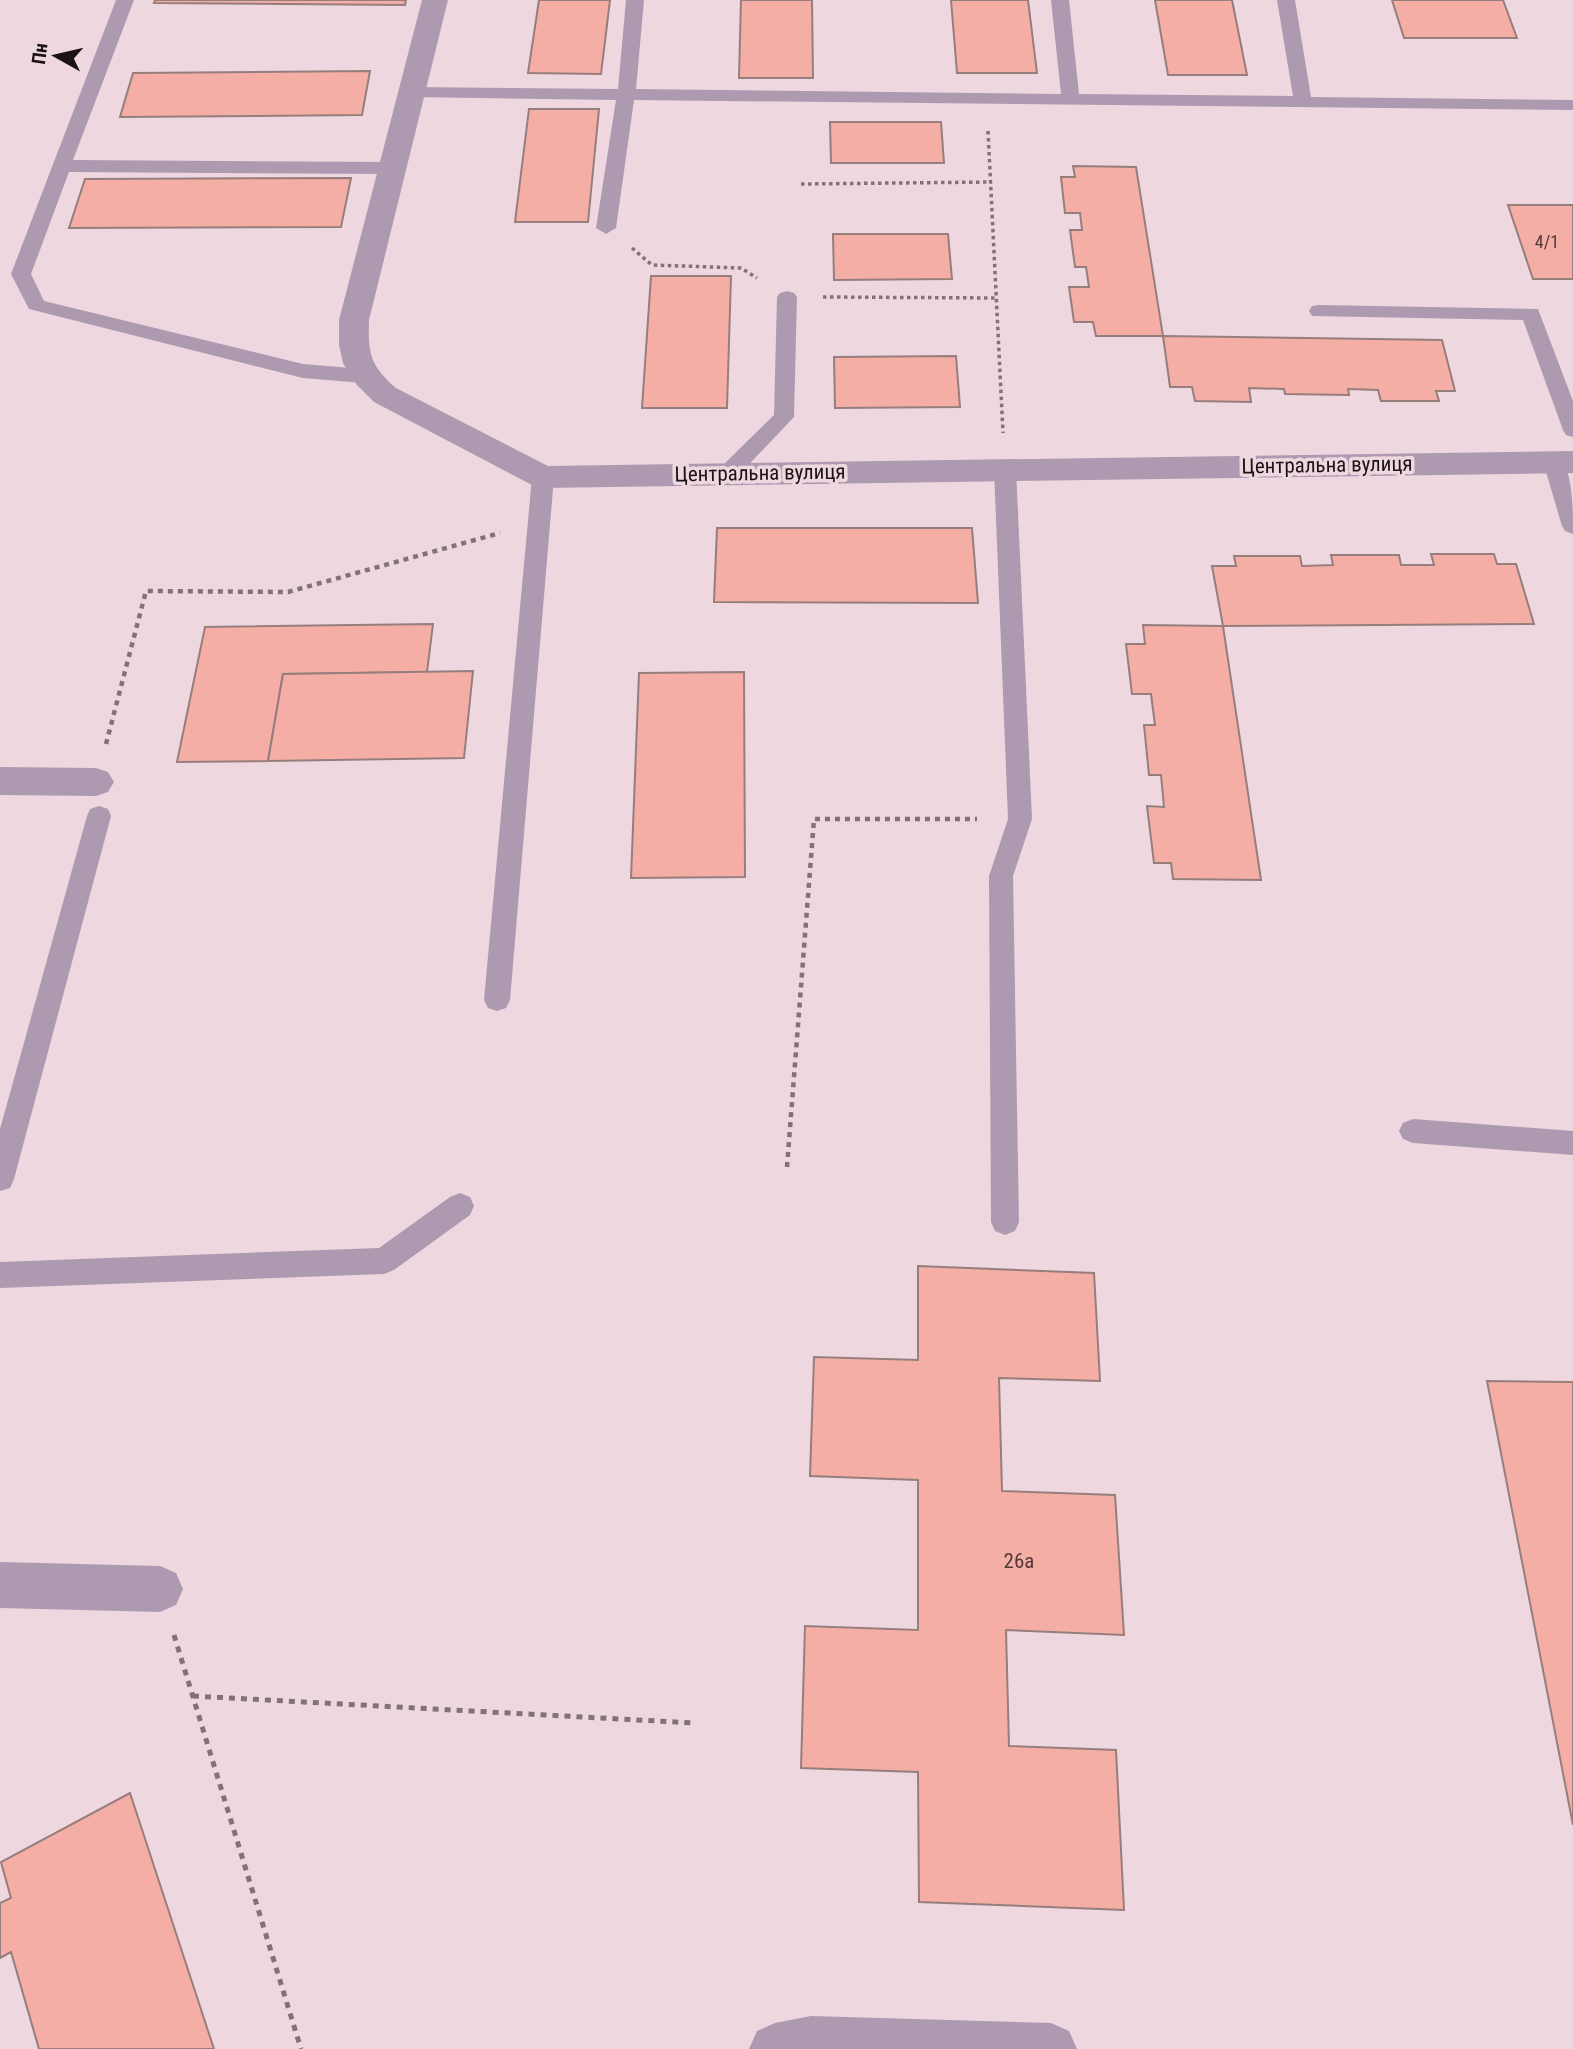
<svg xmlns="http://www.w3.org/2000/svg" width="1573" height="2049" font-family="'Roboto Condensed',sans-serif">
	<rect width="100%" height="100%" fill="#efd7e0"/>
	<g fill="#f5aea6" stroke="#967e7c" stroke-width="2">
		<polygon points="155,0 406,0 405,5 154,3"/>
		<polygon points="539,0 610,0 601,74 528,73"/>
		<polygon points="741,0 812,0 813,78 739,78"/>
		<polygon points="951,0 1028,0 1037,73 957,73"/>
		<polygon points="1155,0 1232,0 1247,75 1168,75"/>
		<polygon points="1392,0 1503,0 1517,38 1404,38"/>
		<polygon points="370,71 362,115 120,117 133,73"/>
		<polygon points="529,109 599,109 588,222 515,222"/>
		<polygon points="830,122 941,122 944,163 831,163"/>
		<polygon points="1073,166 1136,167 1163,336 1096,336 1093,322 1074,322 1069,287 1089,287 1086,267 1075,267 1070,230 1082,230 1080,213 1065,213 1061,177 1075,177"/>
		<polygon points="351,178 341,227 69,228 85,179"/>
		<polygon points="1508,205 1573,205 1573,279 1533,279"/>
		<polygon points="833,234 948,234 952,279 834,280"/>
		<polygon points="651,276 731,276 727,408 642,408"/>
		<polygon points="1163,336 1442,340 1455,391 1436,391 1439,401 1381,401 1378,390 1348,389 1349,395 1285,394 1284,389 1249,388 1251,402 1195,401 1192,387 1170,387"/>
		<polygon points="956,356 960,407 835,408 834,357"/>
		<polygon points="717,528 972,528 978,603 714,602"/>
		<polygon points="1431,554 1494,554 1497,564 1516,564 1534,624 1223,626 1212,566 1236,566 1234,556 1300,556 1302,566 1333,565 1331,555 1399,555 1401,565 1434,565"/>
		<polygon points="433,624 427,672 283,674 268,761 177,762 205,627"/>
		<polygon points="1143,625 1223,626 1261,880 1173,879 1171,863 1154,863 1147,806 1164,807 1161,775 1149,775 1144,725 1155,725 1151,694 1132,694 1126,644 1145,644"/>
		<polygon points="473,671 464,758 268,761 283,674"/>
		<polygon points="744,672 745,877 631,878 639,673"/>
		<polygon points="918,1266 1094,1273 1100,1381 999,1378 1002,1491 1115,1495 1124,1635 1006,1630 1009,1746 1116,1750 1124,1910 919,1902 918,1772 801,1768 805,1626 918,1630 918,1480 810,1476 814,1357 918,1360"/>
		<polygon points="1487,1381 1573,1382 1573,1825"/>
		<polygon points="130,1793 214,2049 39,2049 11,1952 0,1958 0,1903 11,1898 1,1862"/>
	</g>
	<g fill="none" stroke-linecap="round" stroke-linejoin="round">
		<g stroke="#827278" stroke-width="3.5" stroke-dasharray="3.5 3.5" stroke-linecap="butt">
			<polyline points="988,131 1003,433"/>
			<polyline points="801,184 992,182"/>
			<polyline points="632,248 652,265 741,268 757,278"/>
			<polyline points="823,297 998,298"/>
		</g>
		<g stroke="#827278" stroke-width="4.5" stroke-dasharray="5 5" stroke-linecap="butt">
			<polyline points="106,744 146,591 288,592 500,533"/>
			<polyline points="787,1167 814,819 977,819"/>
		</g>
		<g stroke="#827278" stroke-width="5" stroke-dasharray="6 6" stroke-linecap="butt">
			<polyline points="174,1635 301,2049"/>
			<polyline points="193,1696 694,1723"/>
		</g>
		<g fill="#ad9ab0" fill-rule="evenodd">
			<polygon points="116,0 134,0 73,160 392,162 401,168 392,174 69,172 31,274 44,301 303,364 363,369 370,371 373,376 370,381 363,383 303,378 29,309 11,274"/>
			<polygon points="626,0 644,0 636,89 1061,94 1051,0 1069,0 1079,94 1293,96 1277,0 1295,0 1311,97 1573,100 1573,110 634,100 616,228 606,234 596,228 616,100 412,97 403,92 412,87 618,89"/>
			<polygon points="787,291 794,293 797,297 794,417 735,479 727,481 719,479 716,474 719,469 774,415 777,297 780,293"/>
			<polygon points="1319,305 1538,309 1573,401 1573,437 1566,435 1563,430 1523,320 1312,316 1309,311 1312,306"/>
			<path d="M1554,455l8,2c11,23 11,51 11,77l-8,-3 -3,-5 -19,-64 3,-5z"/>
			<polygon points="1005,462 1013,464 1016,469 1032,819 1013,876 1019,1222 1015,1231 1005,1235 995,1231 991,1222 989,876 1008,819 994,469 997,464"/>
			<polygon points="543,470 551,472 554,477 510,1000 506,1008 497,1011 488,1008 484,1000 532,477 535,472"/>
			<polygon points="99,806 108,809 111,816 14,1179 10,1188 0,1191 0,1129 87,816 90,809"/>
			<polygon points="1413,1119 1573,1131 1573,1155 1413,1143 1403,1139 1399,1131 1403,1123"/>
			<polygon points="460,1193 470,1197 474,1206 470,1215 394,1270 384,1274 0,1288 0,1262 379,1248 450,1197"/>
		</g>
		<g fill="#ad9ab0" fill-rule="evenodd">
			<path d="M422,0h26l-79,320c-1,34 1,45 27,68l152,78 1025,-15v22l-1030,15 -11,-3 -158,-83 -17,-17 -14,-22 -4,-18v-25z"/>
			<polygon points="0,767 96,768 108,772 114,782 108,792 96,796 0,795"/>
			<polygon points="0,1562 160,1566 176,1573 183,1589 176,1605 160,1612 0,1608"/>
			<polygon points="811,2016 1051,2023 1069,2031 1077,2049 749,2049 757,2031 775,2023"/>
		</g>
	</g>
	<g text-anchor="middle" stroke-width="7" stroke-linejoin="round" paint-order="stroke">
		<g font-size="18" fill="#513939">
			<text x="1547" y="248">4/1</text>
		</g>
		<g font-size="21" fill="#1a1215" stroke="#efd7e0">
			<text transform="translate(1327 465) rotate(-1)" y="7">Центральна вулиця</text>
			<text transform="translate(760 473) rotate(-1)" y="7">Центральна вулиця</text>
		</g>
		<g font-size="21" fill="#513939">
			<text x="1019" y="1568">26а</text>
		</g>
	</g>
	<g transform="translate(56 56) rotate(278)" stroke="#efd7e0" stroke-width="5" paint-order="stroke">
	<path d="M0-5L12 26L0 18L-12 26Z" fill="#1a1215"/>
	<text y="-10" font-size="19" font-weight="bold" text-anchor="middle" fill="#1a1215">Пн</text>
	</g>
</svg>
